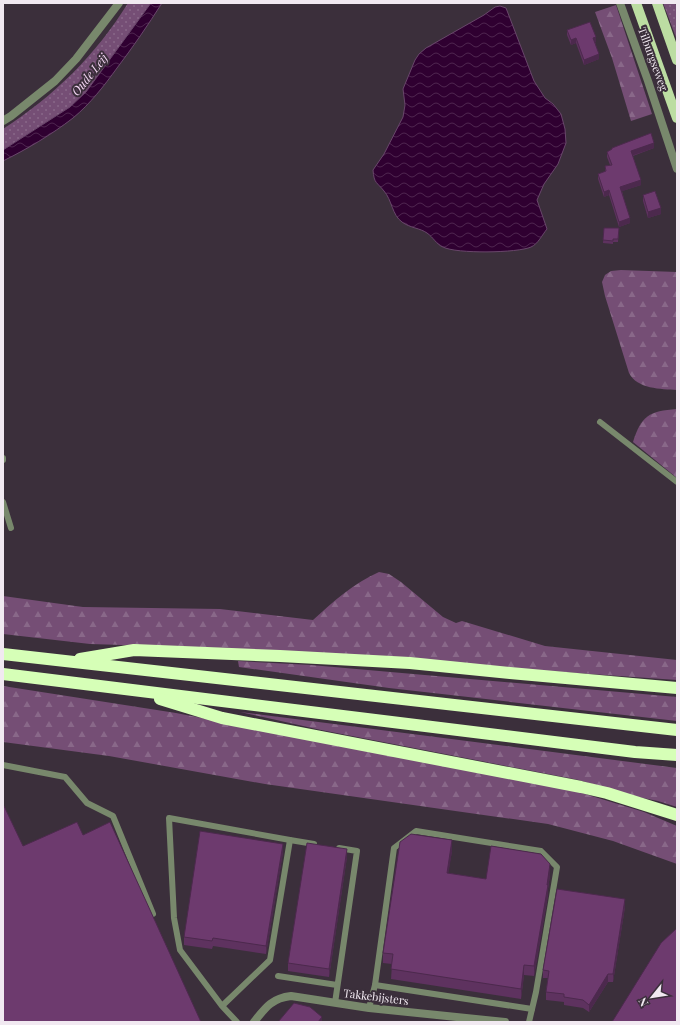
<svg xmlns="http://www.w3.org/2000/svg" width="680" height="1025" font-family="'Playfair Display',serif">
	<defs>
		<pattern id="grass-dots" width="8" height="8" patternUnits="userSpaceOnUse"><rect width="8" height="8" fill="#754e75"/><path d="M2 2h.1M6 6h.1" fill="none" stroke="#896889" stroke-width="1.8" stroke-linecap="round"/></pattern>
		<pattern id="forest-firs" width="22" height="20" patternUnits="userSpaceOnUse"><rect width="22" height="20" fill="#754e75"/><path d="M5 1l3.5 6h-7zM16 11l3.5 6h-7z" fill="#896889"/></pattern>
		<pattern id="water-waves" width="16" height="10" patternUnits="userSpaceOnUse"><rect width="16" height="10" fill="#2f0031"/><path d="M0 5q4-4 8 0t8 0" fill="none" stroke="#4e254f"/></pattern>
	</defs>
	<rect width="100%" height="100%" fill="#3b2f3b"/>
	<g fill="url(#grass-dots)">
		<path d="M128,3h23l-65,89 -16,15 -67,43v-21c51,-33 93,-74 125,-126z"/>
		<polygon points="663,3 675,3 677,7 677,40"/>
	</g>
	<g fill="url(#forest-firs)">
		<polygon points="616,5 652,114 631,121 612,58 595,12"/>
		<path d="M621,270l56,2v118c-16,-1 -40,-1 -48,-17l-24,-77 -3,-14 3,-7 6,-4z"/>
		<path d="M677,409v69l-44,-36c8,-26 16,-31 44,-33z"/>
		<path d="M379,572l10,2 12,8 42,35 13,6 6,-2 83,25 132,14v20l-458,-32 -129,-4 -87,-10v-38l80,11 137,2 93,11c21,-19 41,-37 66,-48z"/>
		<polygon points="238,661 311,665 677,697 677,721 389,688 239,667"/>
		<polygon points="3,686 176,713 572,790 644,812 677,826 677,864 613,841 548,824 265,784 109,756 3,742"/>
		<polygon points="240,712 677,768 677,807 658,801 628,795 579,780 321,730"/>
	</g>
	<g fill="url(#water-waves)" stroke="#69466b">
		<path d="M151,3h11c-14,22 -29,44 -45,65 -13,18 -27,36 -44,50 -22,17 -46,31 -70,43v-11l67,-43 16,-15z"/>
		<path d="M500,6l6,2 28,73 11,17 8,6 8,10 4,15 1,14 -8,21 -14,20 -7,16 10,29c-5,6 -9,15 -16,18 -13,6 -75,7 -88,0 -6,-2 -10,-10 -16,-14 -7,-5 -17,-5 -25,-11 -10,-7 -10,-22 -18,-31 -7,-9 -10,-7 -11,-21l11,-16 19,-37 2,-12 -2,-16 12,-29 4,-6 7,-6 58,-33 11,-8z"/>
	</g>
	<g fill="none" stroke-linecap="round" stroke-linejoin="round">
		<g stroke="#78886c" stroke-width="6">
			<polyline points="600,422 677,482"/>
			<polyline points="3,458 3,460"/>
			<polyline points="3,502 11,528"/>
			<polyline points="3,765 65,777 87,803 113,816 153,914"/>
			<polyline points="290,840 314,844"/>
			<polyline points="278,976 337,985"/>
			<polyline points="375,985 532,1009"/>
			<polyline points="335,1003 357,851 339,848"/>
			<polyline points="222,1006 270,960 290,840 169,818 174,918 180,950 222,1006 237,1022"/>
			<polyline points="369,1008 375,985 394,848 416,831 541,851 557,867 536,992 529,1022"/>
		</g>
		<g stroke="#78886c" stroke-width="8">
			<polyline points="620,3 648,81 677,169"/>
			<polyline points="3,121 11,116 55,81 76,59 119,3"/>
			<path d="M254,1022c11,-14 18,-24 37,-26l78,12 136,14"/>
		</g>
		<g stroke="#bcdda2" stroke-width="10">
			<polyline points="636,3 677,118"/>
			<polyline points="657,3 677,60"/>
		</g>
		<g stroke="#d6ffb7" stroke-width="12">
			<polyline points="3,654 677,730"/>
			<polyline points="80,659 134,650 280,656 410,663 510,673 677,688"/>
			<polyline points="3,674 635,752 677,755"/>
			<polyline points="160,699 222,718 581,787 607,793 677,815"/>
		</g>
	</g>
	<g fill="#5e325f">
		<polygon points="567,30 596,42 595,42 599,59 584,65 576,43 571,45 567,35"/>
		<polygon points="612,148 654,148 633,156 641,185 622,191 630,223 619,227 609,195 604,197 598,179 598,174 605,172 605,166 610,165 607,157 607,152 612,150"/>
		<polygon points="643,195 661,214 648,218 643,201"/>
		<polygon points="604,228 619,228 618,242 613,242 613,244 603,243"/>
		<polygon points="452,851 448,873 486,879 550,875 548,889 548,895 534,976 524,975 521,999 391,979 392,964 383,963 383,953"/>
		<polygon points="283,852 266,954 213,946 212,949 184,945 184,937"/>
		<polygon points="347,857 329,977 288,971 288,963"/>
		<polygon points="625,907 613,982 608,982 589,1012 583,1008 564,1005 564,1002 546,1000 546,992 548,978 543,978 543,970"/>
	</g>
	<g fill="#4c294d">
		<polygon points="596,37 596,42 593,43 593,38"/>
		<polygon points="576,38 576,43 571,45 571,40"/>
		<polygon points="599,54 599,59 584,65 584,60"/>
		<polygon points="654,143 654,148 631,156 631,151"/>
		<polygon points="641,180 641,185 620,192 620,187"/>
		<polygon points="609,190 609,195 604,197 604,192"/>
		<polygon points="661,208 661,214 648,218 648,212"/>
		<polygon points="630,218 630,223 619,227 619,222"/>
		<polygon points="452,840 452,851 447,883 447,873"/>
		<polygon points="283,844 283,852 266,954 266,946"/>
		<polygon points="347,849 347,857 329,977 329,969"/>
		<polygon points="550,864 550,875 548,889 548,895 534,976 534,966"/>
		<polygon points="625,899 625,907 613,982 613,974"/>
		<polygon points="524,965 524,975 521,999 521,989"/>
		<polygon points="608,974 608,982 589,1012 589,1005"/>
		<polygon points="322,1017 322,1022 318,1022"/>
	</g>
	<g fill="#6d3a6e" stroke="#4c294d">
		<polygon points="590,22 596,37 593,38 599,54 584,60 576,38 571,40 567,30"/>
		<polygon points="651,133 654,143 631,151 641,180 620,187 630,218 619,222 609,190 604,192 598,174 606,171 605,166 612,165 607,152 612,149 612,148"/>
		<polygon points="655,191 661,208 648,212 643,195"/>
		<polygon points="604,228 619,228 618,239 613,239 613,241 603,240"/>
		<polygon points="4,806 23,846 77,822 83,835 110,822 201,1022 4,1022 3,1019 3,807"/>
		<polygon points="200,831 283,844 266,946 213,938 212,941 184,937"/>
		<polygon points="411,834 452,840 447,873 486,879 491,846 541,854 550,864 547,885 548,885 534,966 524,965 521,989 391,969 393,954 383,953 400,842"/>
		<polygon points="307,843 347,849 329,969 288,963"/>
		<polygon points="557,889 625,899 613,974 608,974 589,1005 583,1000 564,997 564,994 546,992 549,971 543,970"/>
		<polygon points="677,928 677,1022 612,1022 661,943"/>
		<polygon points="294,1003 310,1007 322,1017 318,1022 278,1022"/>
	</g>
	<g text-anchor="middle" stroke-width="4" stroke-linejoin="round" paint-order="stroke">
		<g font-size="11" fill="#f1e9f1" stroke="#3b2f3b">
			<text transform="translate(653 59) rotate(70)" y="4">Tilburgseweg</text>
			<text transform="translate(376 997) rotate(7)" y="4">Takkebijsters</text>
		</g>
		<g font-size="12" font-style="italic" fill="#f6d8f6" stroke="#3b2f3b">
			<text transform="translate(90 75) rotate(-51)" y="4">Oude Leij</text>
		</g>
	</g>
	<rect width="680" height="1025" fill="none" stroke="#f1e9f1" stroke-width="8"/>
	<g transform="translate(652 997) rotate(240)" stroke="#3b2f3b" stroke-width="3" paint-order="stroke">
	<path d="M0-3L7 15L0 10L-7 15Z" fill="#f1e9f1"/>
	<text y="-6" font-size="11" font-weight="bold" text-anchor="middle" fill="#f1e9f1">N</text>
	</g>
</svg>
